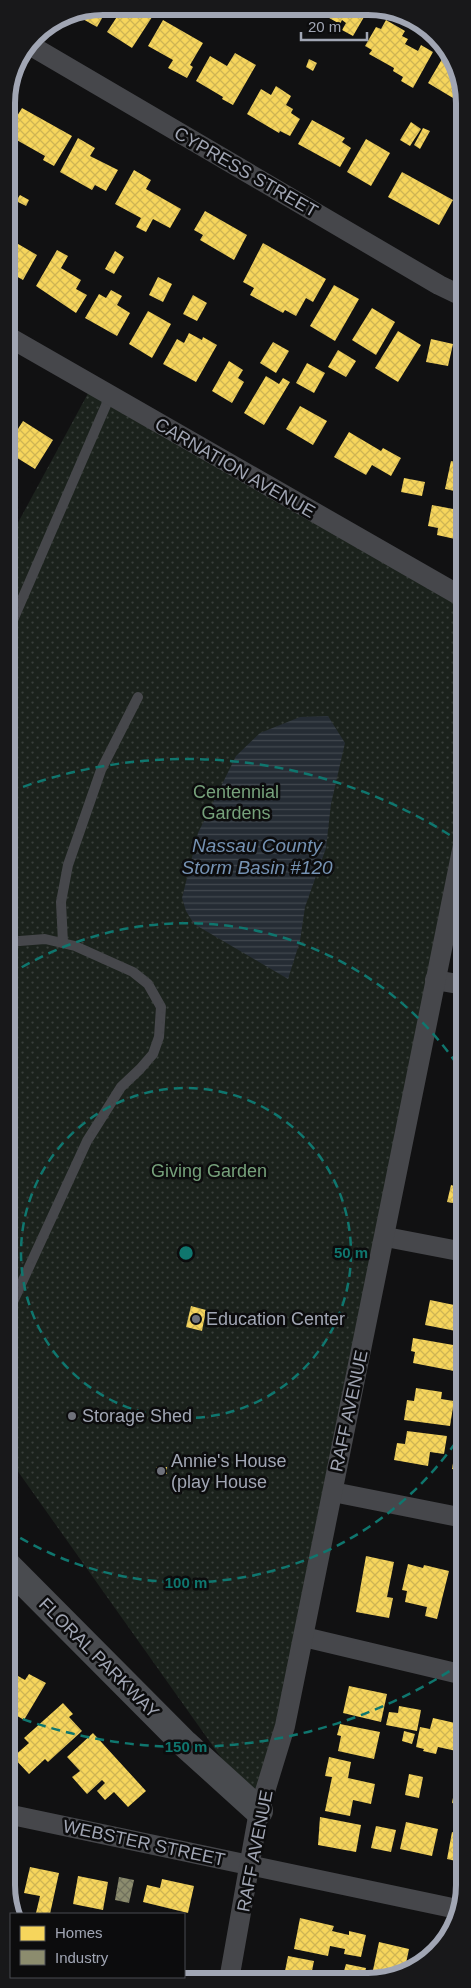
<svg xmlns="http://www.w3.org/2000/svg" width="471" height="1988" font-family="Arial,sans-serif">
	<defs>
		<pattern id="park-dots" width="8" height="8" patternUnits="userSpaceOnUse" patternTransform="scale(1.25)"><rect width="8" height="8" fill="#1b221c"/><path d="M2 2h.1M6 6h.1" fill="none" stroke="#393f3b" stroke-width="1.8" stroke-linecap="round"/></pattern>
		<pattern id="water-rules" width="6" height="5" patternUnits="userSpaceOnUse" patternTransform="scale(1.25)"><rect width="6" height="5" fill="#252c34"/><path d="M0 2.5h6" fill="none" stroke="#42484f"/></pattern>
		<pattern id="homes-cross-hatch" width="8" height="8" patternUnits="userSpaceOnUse" patternTransform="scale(1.25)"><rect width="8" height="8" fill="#f6d55c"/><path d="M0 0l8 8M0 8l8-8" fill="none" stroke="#ceb454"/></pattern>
		<pattern id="industry-cross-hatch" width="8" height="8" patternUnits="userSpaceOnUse" patternTransform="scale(1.25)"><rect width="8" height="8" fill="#8c8c6e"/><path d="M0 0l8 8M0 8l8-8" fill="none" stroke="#70715d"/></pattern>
	</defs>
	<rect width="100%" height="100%" fill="#111112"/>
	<polygon fill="url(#park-dots)" points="92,386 464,598 464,827 259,1811 7,1456 7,543"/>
	<polygon fill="url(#water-rules)" points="328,716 345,743 331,804 326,848 305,907 300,941 288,979 194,924 186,911 182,898 198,833 236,756 260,733 300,717"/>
	<g fill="url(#homes-cross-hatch)">
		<polygon points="103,6 109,6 97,27 72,13"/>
		<polygon points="124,6 149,7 156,11 132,48 107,32"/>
		<polygon points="311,8 350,8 364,17 353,36 342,30 346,23 342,20 340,24"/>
		<polygon points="163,20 203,43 190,65 193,67 187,78 168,68 173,60 148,46"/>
		<polygon points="386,20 405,31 402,36 408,39 405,44 418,51 421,45 433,52 413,88 401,81 403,77 393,71 394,68 369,54 372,50 365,46 376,27 381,29"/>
		<polygon points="235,53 256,65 233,105 222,99 223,97 196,81 210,56 227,66"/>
		<polygon points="445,54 448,56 464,90 464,96 457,92 453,98 428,83"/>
		<polygon points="309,59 317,63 313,71 306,67"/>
		<polygon points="276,86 291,96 286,105 293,109 291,113 300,119 290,136 280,131 279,133 247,114 261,89 271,95"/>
		<polygon points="22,108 72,136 54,166 43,160 45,156 6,134"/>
		<polygon points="312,120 345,138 342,142 351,148 340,167 298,144"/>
		<polygon points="411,122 421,129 410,146 400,140"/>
		<polygon points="423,128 430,131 420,149 414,145"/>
		<polygon points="78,138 95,148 90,156 118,170 106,191 95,185 92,190 60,172"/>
		<polygon points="366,139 390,153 371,186 347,172"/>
		<polygon points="134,170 151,180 146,189 181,209 170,228 153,219 146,232 136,227 141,218 115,204"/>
		<polygon points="402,172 453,200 439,225 388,197"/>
		<polygon points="20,195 29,200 26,206 16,201"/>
		<polygon points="460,195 464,196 464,216 456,214"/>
		<polygon points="205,211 247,235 234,260 200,240 203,235 194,230"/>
		<polygon points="6,232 15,237 13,241 37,255 23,280 7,271"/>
		<polygon points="263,243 326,279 313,302 306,298 296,316 285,310 283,313 250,295 254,288 243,282"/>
		<polygon points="57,250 68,256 61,268 81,280 76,289 87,295 76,313 36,286"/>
		<polygon points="115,251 124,257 114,274 105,269"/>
		<polygon points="158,277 172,284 163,302 149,295"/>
		<polygon points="334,285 359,299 335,341 310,326"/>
		<polygon points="111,290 122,296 117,305 130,313 117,336 85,318 99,294 106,298"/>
		<polygon points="193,295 207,303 197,321 183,314"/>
		<polygon points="372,308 395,322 376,355 352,340"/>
		<polygon points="148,311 171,324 152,358 129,344"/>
		<polygon points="398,331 421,345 398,382 375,368"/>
		<polygon points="189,333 202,340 203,337 217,345 196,382 163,364 177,339 184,343"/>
		<polygon points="431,339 453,344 448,366 426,362"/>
		<polygon points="273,342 289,351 276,373 260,363"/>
		<polygon points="338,350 356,361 346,377 328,367"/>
		<polygon points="229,361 243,370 238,378 244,382 232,403 212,391"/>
		<polygon points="307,363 325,373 314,393 296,383"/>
		<polygon points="266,376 279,384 283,378 290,382 264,425 244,413"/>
		<polygon points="7,398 14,403 7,416"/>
		<polygon points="300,406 327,421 313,445 286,429"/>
		<polygon points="457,414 464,415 464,452 458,451 461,436 454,434"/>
		<polygon points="23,421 53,440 35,469 14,456 16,452 7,446"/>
		<polygon points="349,432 381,451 383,448 401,458 391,476 372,465 366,475 334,457"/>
		<polygon points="451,461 464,464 464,493 445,489"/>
		<polygon points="404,478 425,482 422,496 401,492"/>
		<polygon points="432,505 464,511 464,541 437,535 438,528 428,526"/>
		<polygon points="459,1145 464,1146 464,1163 456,1161"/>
		<polygon points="460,1173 464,1174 464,1205 447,1202 451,1185 457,1187"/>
		<polygon points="430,1300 464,1307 461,1332 425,1325"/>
		<polygon points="191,1306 206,1310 202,1331 186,1327"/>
		<polygon points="413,1338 459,1346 454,1371 413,1363 415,1352 411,1351"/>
		<polygon points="463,1385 464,1386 464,1409 459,1409"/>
		<polygon points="416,1388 442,1392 441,1399 454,1401 450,1426 404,1420 407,1400 414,1401"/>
		<polygon points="407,1431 447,1436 444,1454 430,1452 428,1466 394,1460 397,1443 405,1444"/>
		<polygon points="456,1446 464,1447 464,1471 452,1469"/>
		<rect x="156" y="1467" width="11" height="7"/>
		<polygon points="366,1556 394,1562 387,1597 393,1598 389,1618 356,1612"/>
		<polygon points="408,1564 423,1568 424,1565 449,1571 437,1619 425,1616 427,1607 405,1602 407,1591 402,1590"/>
		<polygon points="460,1576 464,1577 464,1608 453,1605"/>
		<polygon points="7,1649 16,1654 7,1670"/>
		<polygon points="29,1674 46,1683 24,1720 14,1714 10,1722 7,1720 7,1694 18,1676 25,1680"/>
		<polygon points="349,1686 387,1694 381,1722 343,1713"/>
		<polygon points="63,1703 73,1714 69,1717 82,1731 48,1762 45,1759 29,1774 13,1757 29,1743 24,1738"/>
		<polygon points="399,1706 421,1710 417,1731 386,1725 389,1712 398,1713"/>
		<polygon points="433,1718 464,1725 461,1752 438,1747 436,1754 423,1751 424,1749 416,1747 420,1727 430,1729"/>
		<polygon points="340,1724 380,1732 374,1759 338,1751 341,1736 337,1735"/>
		<polygon points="404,1731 415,1734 412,1744 402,1741"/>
		<polygon points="93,1733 146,1791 128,1807 114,1792 105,1800 97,1791 105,1783 102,1780 87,1794 72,1777 80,1771 67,1757"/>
		<polygon points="329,1757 351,1762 348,1778 375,1784 371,1804 353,1800 350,1816 325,1811 332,1777 325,1776"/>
		<polygon points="463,1760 465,1760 465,1782 459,1781"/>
		<polygon points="409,1774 423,1777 419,1798 405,1795"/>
		<polygon points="456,1782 465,1784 465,1806 452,1803"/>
		<polygon points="320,1817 361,1825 356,1852 318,1845"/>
		<polygon points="406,1822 438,1829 432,1856 400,1849"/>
		<polygon points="376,1826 396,1830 391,1852 371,1848"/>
		<polygon points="452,1832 465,1834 465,1863 447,1859"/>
		<polygon points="7,1864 14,1865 8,1895 7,1895"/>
		<polygon points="30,1867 59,1873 50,1914 36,1913 40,1896 24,1893"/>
		<polygon points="78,1876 108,1882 103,1910 73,1904"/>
		<polygon points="162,1879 194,1886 188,1913 143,1902 147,1885 160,1888"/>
		<polygon points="300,1918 334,1926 332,1931 349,1935 349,1931 366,1935 361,1957 344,1954 345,1949 330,1946 328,1956 294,1949"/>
		<polygon points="379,1942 409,1949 405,1968 393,1974 373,1970"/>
		<polygon points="288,1956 314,1961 310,1981 283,1981"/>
		<polygon points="346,1964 366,1968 363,1981 342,1978"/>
		<polygon points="131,1977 156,1977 168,1979 130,1980"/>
	</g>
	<polygon fill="url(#industry-cross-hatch)" points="119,1877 134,1880 129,1903 115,1900"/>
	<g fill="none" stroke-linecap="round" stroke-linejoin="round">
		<g stroke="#46474b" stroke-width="10">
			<polyline points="7,634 110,396"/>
			<polyline points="7,942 45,939 75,946 133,972 148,984 161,1007 159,1037 153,1054 140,1069 121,1087 87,1141 7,1315"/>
			<polyline points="63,943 61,902 68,865 101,770 138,697"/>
		</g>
		<g stroke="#46474b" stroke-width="20">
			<polyline points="28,44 439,285 464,297"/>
			<polyline points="7,336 464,598"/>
			<polyline points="435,980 464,985"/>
			<polyline points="386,1237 464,1252"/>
			<polyline points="333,1492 464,1518"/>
			<polyline points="304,1637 464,1675"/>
			<polyline points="7,1814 457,1909"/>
			<polyline points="229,1980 259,1811 285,1726 464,840"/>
		</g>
		<polyline stroke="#494b4f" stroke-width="28" points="7,1565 185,1744 259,1811"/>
	</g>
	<g fill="none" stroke="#0f766e" stroke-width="2.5" stroke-dasharray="9 6">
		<circle cx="186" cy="1253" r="165"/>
		<path d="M464 1430A330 330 0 0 1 9 1531M9 975A330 330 0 0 1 463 1073"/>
		<path d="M462 1663A494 494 0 0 1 9 1714M9 792A494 494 0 0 1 462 843"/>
	</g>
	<g fill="#6f727b" stroke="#0c0c0d" stroke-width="2">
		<circle cx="196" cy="1319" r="5"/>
		<circle cx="72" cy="1416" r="5"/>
		<circle cx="161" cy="1471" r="5"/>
	</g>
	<g text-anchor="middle" stroke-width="5" stroke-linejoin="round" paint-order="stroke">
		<g font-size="18" fill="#a1a6b4" stroke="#0c0c0d">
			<text transform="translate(246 172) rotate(30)" y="6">CYPRESS STREET</text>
			<text transform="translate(235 468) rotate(30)" y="6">CARNATION AVENUE</text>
			<text transform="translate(349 1411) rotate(-78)" y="6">RAFF AVENUE</text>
			<text transform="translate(99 1658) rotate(45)" y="6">FLORAL PARKWAY</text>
			<text transform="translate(144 1843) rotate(12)" y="6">WEBSTER STREET</text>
			<text transform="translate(255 1851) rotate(-79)" y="6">RAFF AVENUE</text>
		</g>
		<g font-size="18" fill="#76a17b" stroke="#0c0c0d">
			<text x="236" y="798">Centennial<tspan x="236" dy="21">Gardens</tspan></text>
			<text x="209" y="1177">Giving Garden</text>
		</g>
		<g font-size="18" fill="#a1a6b4" stroke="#0c0c0d" text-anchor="start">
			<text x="206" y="1325">Education Center</text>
			<text x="82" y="1422">Storage Shed</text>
			<text x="171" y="1467">Annie's House<tspan x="171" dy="21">(play House</tspan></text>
		</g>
		<g font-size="19" font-style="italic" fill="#7592b3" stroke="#0c0c0d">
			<text x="257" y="852">Nassau County<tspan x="257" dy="22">Storm Basin #120</tspan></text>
		</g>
	</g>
	<path d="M0 0H471V1988H0ZM103 15H368A88 88 0 0 1 456 103V1885A88 88 0 0 1 368 1973H103A88 88 0 0 1 15 1885V103A88 88 0 0 1 103 15Z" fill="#18181a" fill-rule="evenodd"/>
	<path fill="none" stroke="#a1a6b4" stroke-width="6" d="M103 15H368A88 88 0 0 1 456 103V1885A88 88 0 0 1 368 1973H103A88 88 0 0 1 15 1885V103A88 88 0 0 1 103 15Z"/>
	<circle cx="186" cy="1253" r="8" fill="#0f766e" stroke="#0c0c0d" stroke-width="2.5"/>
	<g font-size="15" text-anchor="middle" font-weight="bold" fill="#0f766e" stroke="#0c0c0d" stroke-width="5" stroke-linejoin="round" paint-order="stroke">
		<text x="351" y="1258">50 m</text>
		<text x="186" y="1588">100 m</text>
		<text x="186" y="1752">150 m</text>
	</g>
	<rect x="10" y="1913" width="175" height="65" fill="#0c0c0d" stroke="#484a50"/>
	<rect x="20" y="1926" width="25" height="15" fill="#f6d55c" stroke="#484a50"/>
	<text x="55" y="1938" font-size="15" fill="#a1a6b4">Homes</text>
	<rect x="20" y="1950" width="25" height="15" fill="#8c8c6e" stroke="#484a50"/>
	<text x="55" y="1963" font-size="15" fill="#a1a6b4">Industry</text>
	<path d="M301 32v8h66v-8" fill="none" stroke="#a1a6b4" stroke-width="2.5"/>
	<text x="308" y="32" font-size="15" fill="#a1a6b4" stroke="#0c0c0d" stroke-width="4" paint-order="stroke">20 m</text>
</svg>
